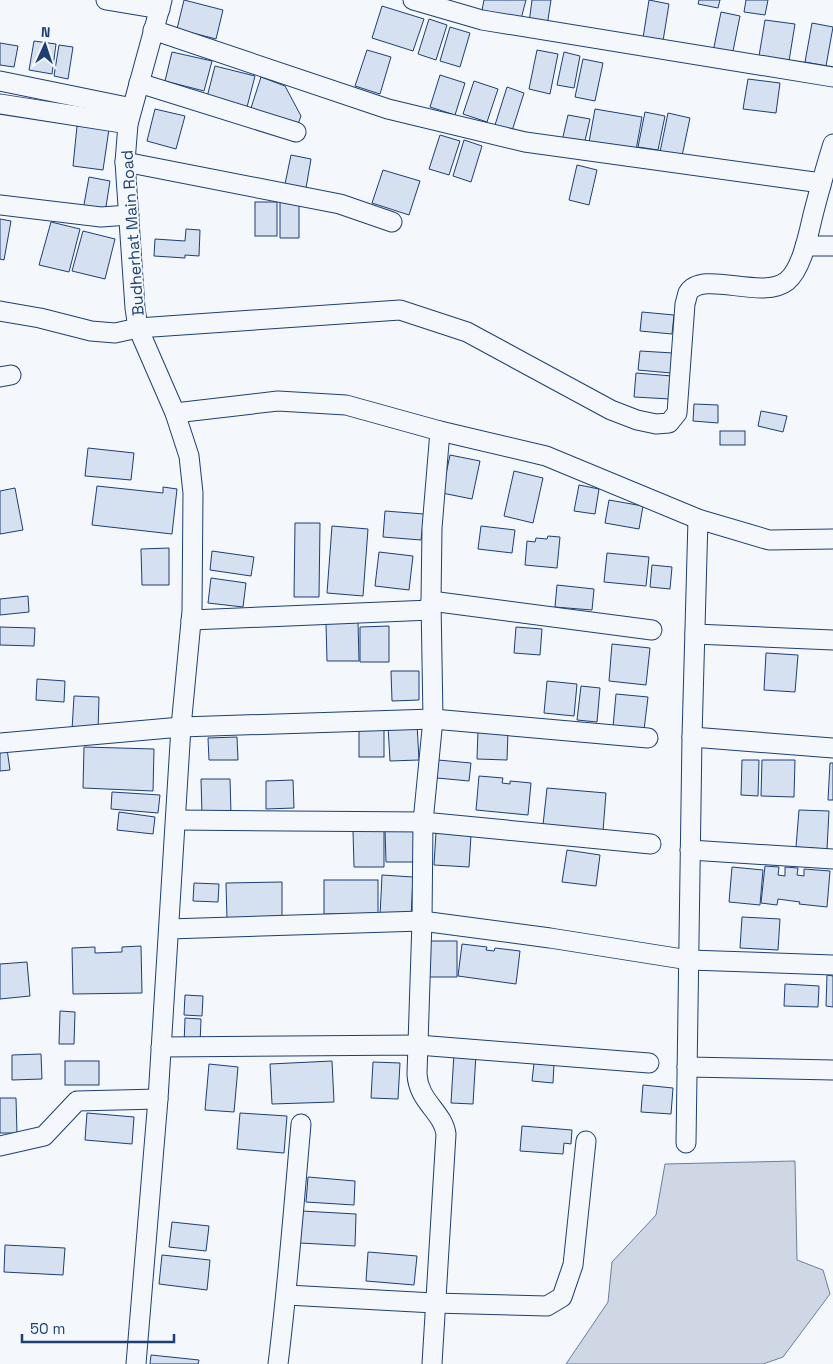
<svg xmlns="http://www.w3.org/2000/svg" width="833" height="1364" font-family="'Space Grotesk',sans-serif">
	<rect width="100%" height="100%" fill="#f4f7fb"/>
	<polygon fill="#cfd7e4" stroke="#687fa3" points="795,1161 797,1260 823,1270 830,1294 783,1357 763,1364 566,1364 608,1302 612,1262 656,1215 665,1164"/>
	<g fill="#d5e0f0" stroke="#1d3f73">
		<polygon points="184,0 223,10 216,39 177,29"/>
		<polygon points="484,0 526,0 521,19 482,10"/>
		<polygon points="532,0 551,0 547,26 529,23"/>
		<polygon points="649,0 669,4 663,41 643,38"/>
		<polygon points="699,0 720,0 718,8 698,4"/>
		<polygon points="746,0 768,0 765,15 744,12"/>
		<polygon points="382,6 424,19 413,51 372,38"/>
		<polygon points="721,12 740,16 732,56 713,52"/>
		<polygon points="429,19 447,25 436,60 418,54"/>
		<polygon points="765,20 795,24 789,61 759,56"/>
		<polygon points="812,23 833,27 826,66 805,62"/>
		<polygon points="450,27 470,33 460,67 440,61"/>
		<polygon points="34,41 56,44 52,74 29,70"/>
		<polygon points="0,43 18,46 14,67 0,65"/>
		<polygon points="59,45 73,47 68,79 54,76"/>
		<polygon points="367,50 391,57 380,94 355,86"/>
		<polygon points="537,50 558,54 550,94 529,89"/>
		<polygon points="172,52 212,61 204,91 165,81"/>
		<polygon points="564,52 580,56 574,88 557,85"/>
		<polygon points="583,59 603,63 595,101 575,97"/>
		<polygon points="215,66 255,76 247,107 207,97"/>
		<polygon points="440,75 465,83 455,115 430,107"/>
		<polygon points="261,77 285,86 301,116 298,124 251,108"/>
		<polygon points="748,79 780,83 776,113 743,109"/>
		<polygon points="474,81 498,89 487,122 463,114"/>
		<polygon points="507,87 524,93 512,131 495,125"/>
		<polygon points="155,109 185,116 176,149 147,141"/>
		<polygon points="595,109 642,117 636,150 589,142"/>
		<polygon points="645,112 665,116 658,150 638,147"/>
		<polygon points="668,113 690,118 682,156 660,152"/>
		<polygon points="568,115 590,119 584,145 562,141"/>
		<polygon points="77,126 109,129 103,170 73,166"/>
		<polygon points="440,135 460,141 449,175 429,169"/>
		<polygon points="464,140 482,146 471,182 453,176"/>
		<polygon points="291,155 311,159 306,188 285,184"/>
		<polygon points="577,165 597,170 589,205 569,200"/>
		<polygon points="383,170 420,181 409,215 372,203"/>
		<polygon points="89,177 110,181 105,213 83,210"/>
		<rect x="255" y="202" width="22" height="34"/>
		<polygon points="280,202 299,203 299,238 280,238"/>
		<polygon points="0,219 11,221 4,260 0,259"/>
		<polygon points="51,222 80,229 69,272 39,265"/>
		<polygon points="186,229 200,230 199,256 185,255 185,258 154,256 155,239 185,241"/>
		<polygon points="83,231 115,239 105,279 72,271"/>
		<polygon points="642,312 674,315 672,334 640,331"/>
		<polygon points="640,351 673,353 671,373 638,370"/>
		<polygon points="636,373 672,376 670,399 634,397"/>
		<polygon points="694,404 718,405 718,423 693,421"/>
		<polygon points="761,411 787,416 783,432 758,426"/>
		<rect x="720" y="431" width="25" height="14"/>
		<polygon points="88,448 134,453 131,480 85,476"/>
		<polygon points="450,455 480,461 472,499 442,493"/>
		<polygon points="514,471 543,478 533,523 504,516"/>
		<polygon points="579,485 599,489 595,514 574,511"/>
		<polygon points="97,486 163,493 163,487 177,489 172,534 92,525"/>
		<polygon points="15,488 23,530 0,534 0,491"/>
		<polygon points="609,500 643,506 639,529 605,523"/>
		<polygon points="385,511 424,514 421,540 383,537"/>
		<polygon points="295,523 320,523 319,597 294,597"/>
		<polygon points="332,526 368,529 363,596 327,593"/>
		<polygon points="481,526 515,530 512,553 478,549"/>
		<polygon points="548,536 560,537 557,568 525,565 527,541 535,542 536,538 547,539"/>
		<polygon points="169,548 169,585 142,585 141,549"/>
		<polygon points="212,551 254,557 251,576 210,570"/>
		<polygon points="379,552 413,556 409,590 375,586"/>
		<polygon points="607,553 649,557 646,586 604,582"/>
		<polygon points="652,565 672,567 670,589 650,587"/>
		<polygon points="211,578 246,583 243,607 208,603"/>
		<polygon points="557,585 594,589 592,610 555,607"/>
		<polygon points="28,596 29,612 0,615 0,599"/>
		<polygon points="358,622 359,661 327,661 326,623"/>
		<polygon points="389,626 389,662 360,662 360,627"/>
		<polygon points="0,627 35,628 34,646 0,645"/>
		<polygon points="516,627 542,629 540,655 514,653"/>
		<polygon points="612,644 650,648 646,685 609,681"/>
		<polygon points="766,653 798,655 795,692 764,690"/>
		<polygon points="391,671 419,671 419,700 392,701"/>
		<polygon points="37,679 65,681 64,702 36,700"/>
		<polygon points="547,681 577,684 574,716 544,713"/>
		<polygon points="581,686 600,688 597,722 577,720"/>
		<polygon points="616,694 648,697 644,730 613,727"/>
		<polygon points="74,696 99,697 98,731 72,730"/>
		<polygon points="417,724 419,760 390,761 388,726"/>
		<rect x="359" y="727" width="25" height="30"/>
		<polygon points="478,730 508,731 507,760 477,759"/>
		<polygon points="237,737 238,760 209,760 208,738"/>
		<polygon points="84,747 154,749 153,791 83,788"/>
		<polygon points="7,749 10,770 0,771 0,750"/>
		<polygon points="438,760 471,763 469,781 437,778"/>
		<polygon points="742,760 759,760 758,796 741,795"/>
		<polygon points="762,760 795,760 794,797 761,796"/>
		<polygon points="830,763 833,763 833,800 828,800"/>
		<polygon points="479,776 503,778 502,783 510,784 510,781 531,783 528,815 476,810"/>
		<polygon points="201,779 230,779 231,814 202,815"/>
		<polygon points="293,780 294,808 266,809 266,781"/>
		<polygon points="547,788 606,793 603,831 543,825"/>
		<polygon points="112,792 160,795 158,813 111,809"/>
		<polygon points="799,810 829,811 827,849 796,847"/>
		<polygon points="119,812 155,817 153,834 117,830"/>
		<polygon points="384,830 384,867 354,867 353,831"/>
		<polygon points="385,830 416,830 417,862 386,862"/>
		<polygon points="436,832 471,835 469,867 434,865"/>
		<polygon points="567,850 600,855 596,886 562,882"/>
		<polygon points="765,866 779,867 778,875 785,876 785,867 798,868 797,875 804,876 804,869 830,871 827,907 799,904 800,902 778,899 777,905 761,903"/>
		<polygon points="732,867 763,870 760,905 729,902"/>
		<polygon points="382,875 413,877 411,918 380,916"/>
		<rect x="324" y="880" width="54" height="34"/>
		<polygon points="282,882 282,920 227,920 226,883"/>
		<polygon points="194,883 219,884 218,902 193,901"/>
		<polygon points="742,917 780,919 778,950 740,948"/>
		<polygon points="427,941 457,941 457,977 428,977"/>
		<polygon points="462,944 487,947 486,950 494,951 495,948 520,951 516,984 458,976"/>
		<polygon points="141,946 142,993 73,994 72,948 95,947 95,953 122,952 122,947"/>
		<polygon points="27,962 30,996 0,999 0,964"/>
		<polygon points="827,975 833,976 833,1007 826,1006"/>
		<polygon points="785,984 819,986 818,1007 784,1006"/>
		<polygon points="185,995 203,996 202,1016 184,1015"/>
		<polygon points="60,1011 75,1012 74,1044 59,1044"/>
		<polygon points="185,1018 201,1019 200,1045 184,1045"/>
		<polygon points="454,1053 476,1054 473,1104 451,1103"/>
		<polygon points="41,1054 42,1079 12,1080 12,1055"/>
		<rect x="65" y="1061" width="34" height="24"/>
		<polygon points="332,1061 334,1102 272,1104 270,1064"/>
		<polygon points="373,1062 400,1063 398,1099 371,1098"/>
		<polygon points="534,1063 554,1064 553,1083 532,1081"/>
		<polygon points="209,1064 238,1067 234,1112 205,1110"/>
		<polygon points="643,1085 673,1088 671,1114 641,1112"/>
		<polygon points="0,1098 16,1098 17,1133 0,1133"/>
		<polygon points="87,1113 134,1117 132,1144 85,1140"/>
		<polygon points="240,1113 287,1116 284,1153 237,1149"/>
		<polygon points="522,1126 572,1130 571,1144 564,1143 563,1154 520,1151"/>
		<polygon points="308,1177 355,1181 354,1205 306,1202"/>
		<polygon points="302,1211 356,1214 355,1246 300,1243"/>
		<polygon points="172,1222 209,1226 206,1251 169,1247"/>
		<polygon points="5,1245 65,1248 63,1275 4,1272"/>
		<polygon points="368,1252 417,1256 414,1285 366,1281"/>
		<polygon points="162,1255 210,1260 207,1290 159,1284"/>
		<polygon points="151,1355 199,1360 198,1364 150,1364"/>
	</g>
	<g fill="none" stroke-linecap="round" stroke-linejoin="round">
		<g stroke="#1d3f73" stroke-width="21">
			<g id="minor">
				<polyline points="106,0 160,9"/>
				<polyline points="413,0 482,20 833,77"/>
				<polyline points="153,30 388,109 525,142 814,182 821,185"/>
				<polyline points="0,81 132,108"/>
				<polyline points="139,83 296,132"/>
				<polyline points="0,104 128,124"/>
				<polyline points="125,162 340,204 392,222"/>
				<polyline points="0,205 101,217 129,215"/>
				<polyline points="805,246 833,246"/>
				<path d="M0,311l40,7 51,13 24,2 23,-5 262,-18 67,22 144,78 26,10 19,4 13,-1 8,-10 8,-109c1,-3 2,-8 3,-11 14,-24 74,8 99,-12 16,-13 22,-51 27,-70 6,-23 12,-45 19,-67"/>
				<polyline points="0,377 11,375"/>
				<polyline points="175,413 278,401 346,405 440,431 546,456 698,519 769,540 833,539"/>
				<polyline points="431,601 652,630"/>
				<polyline points="191,620 431,610"/>
				<polyline points="695,634 833,640"/>
				<polyline points="692,737 833,748"/>
				<polyline points="0,743 181,727 433,719 648,738"/>
				<polyline points="176,820 423,822 651,844"/>
				<polyline points="690,850 833,859"/>
				<polyline points="169,929 422,921 550,938 689,960 833,965"/>
				<polyline points="161,1047 418,1045 649,1063"/>
				<polyline points="687,1067 833,1070"/>
				<polyline points="686,1143 692,737 698,519"/>
				<polyline points="0,1146 44,1136 77,1101 158,1099"/>
				<polyline points="287,1295 434,1303 547,1306 562,1297 573,1265 586,1141"/>
				<polyline points="136,1364 158,1099 181,727 192,611 193,493 189,456 175,413 138,328 135,308 125,162 128,124 162,0"/>
				<path d="M278,1364c10,-80 16,-160 23,-240"/>
				<path d="M432,1364l14,-230c-3,-22 -28,-33 -29,-60l5,-153 1,-99 10,-103 -2,-118 1,-73 8,-97"/>
			</g>
		</g>
		<use href="#minor" stroke="#f4f7fb" stroke-width="19"/>
	</g>
	<g text-anchor="middle" stroke-width="4" stroke-linejoin="round" paint-order="stroke">
		<g font-size="16" fill="#1d3f73" stroke="#f4f7fb">
			<text transform="translate(132 233) rotate(-94)" y="6">Budherhat Main Road</text>
		</g>
	</g>
	<g transform="translate(45 45) rotate(3)" stroke="#f4f7fb" stroke-width="4" paint-order="stroke">
	<path d="M0-4L9 19L0 12L-9 19Z" fill="#1d3f73"/>
	<text y="-8" font-size="14" font-weight="bold" text-anchor="middle" fill="#1d3f73">N</text>
	</g>
	<path d="M22 1334v8h152v-8" fill="none" stroke="#1d3f73" stroke-width="2.5"/>
	<text x="30" y="1334" font-size="15" fill="#1d3f73" stroke="#f4f7fb" stroke-width="4" paint-order="stroke">50 m</text>
</svg>
